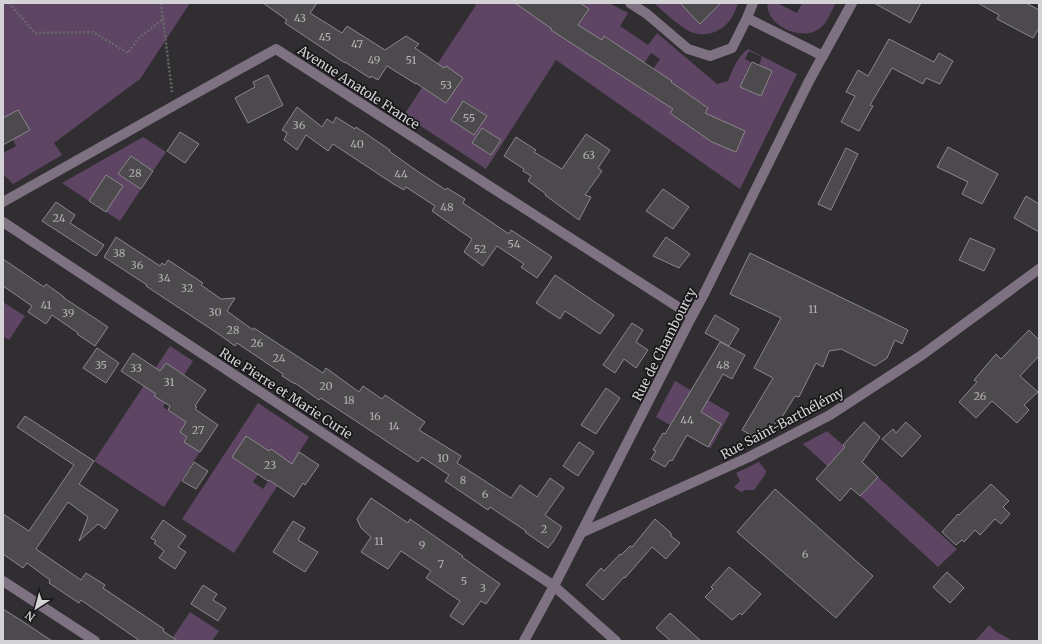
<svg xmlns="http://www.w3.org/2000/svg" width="1042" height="644" font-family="Merriweather,serif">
	<rect width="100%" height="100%" fill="#302e31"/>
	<g fill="#5e4564" fill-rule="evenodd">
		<polygon points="3,3 190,3 140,79 54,143 62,155 13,184 3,174 3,153 16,146 13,140 29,129 18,110 3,118"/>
		<path d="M474,3h41l24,17 12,-17h18l-18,27 27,17 10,-15 -10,-7 11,-16 -9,-6h29l19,10 -8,13 28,19 9,-12 60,51 11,-3c5,-12 9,-24 20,-32l49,25 -57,115 -184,-129 -70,109 -82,-54 72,-110zM605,36l24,17 -13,19 -24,-16zM749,51l13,6 -3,8 13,6 -11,25 -21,-9 11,-25 -6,-3zM651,53l9,6 -7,10 -21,13zM463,78l-17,25 -17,-11v-1zM684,92l24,16 -15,21 -23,-16zM464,101l23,15 -13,19 -23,-15zM718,119l27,12 -9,21 -26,-11zM482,128l19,12 -10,15 -19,-12z"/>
		<path d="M654,3h34l12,21 21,-21h17c-2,6 -4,12 -8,17 -8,11 -22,17 -36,13 -11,-3 -31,-22 -40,-30z"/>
		<path d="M767,3h10l20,10 5,-10h34c-5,8 -9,21 -17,26 -14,10 -38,2 -47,-11 -4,-5 -4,-10 -5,-15z"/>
		<polygon points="143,137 166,152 153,171 131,156 118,174 141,189 120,221 106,212 122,186 106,175 89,201 62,183"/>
		<polygon points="3,302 25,316 9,340 3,336"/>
		<polygon points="170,346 193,361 184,375 166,363 162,385 155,396 165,403 163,407 186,422 196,442 203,447 164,507 94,461"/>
		<polygon points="675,381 730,413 710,449 708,447 712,440 680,409 670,425 656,417"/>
		<path d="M258,403l51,34 -75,116 -52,-34zM246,437l22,17 4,21 -9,14 -10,-7 9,-14 -9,-7 -5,7 -16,-11z"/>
		<polygon points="827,431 862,462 847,484 803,444"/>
		<polygon points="759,462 766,471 765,475 754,490 746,490 741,492 734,487 740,481 736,473"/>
		<polygon points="878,477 957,549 938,567 860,496"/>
		<polygon points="190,612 219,631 212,641 178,641 173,637"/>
		<polygon points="989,625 995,631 1013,641 975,641"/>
	</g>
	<g fill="#4d4a4d" stroke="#8b888c">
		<polygon points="263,3 317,3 310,13 342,33 347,26 385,50 406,36 419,44 415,48 444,68 446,66 463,78 446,103 416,83 416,84 387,66 378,80 371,76 370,78 345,62 345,63 285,23 287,20"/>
		<polygon points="515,3 580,3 589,9 578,25 602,40 604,36 672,81 671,82 708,108 705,113 745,131 736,152 712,142 670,113 673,109 551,30 552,29"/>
		<polygon points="680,3 721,3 700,24"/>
		<polygon points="874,3 921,3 910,23"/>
		<polygon points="978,3 1026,3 1039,10 1039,28 1033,38 997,19 999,15"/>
		<polygon points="889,39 934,62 939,53 953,61 940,84 926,78 923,84 892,68 870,105 873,106 859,131 841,122 855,96 846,92 858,70 868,76"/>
		<polygon points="752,62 772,71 761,96 740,87"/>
		<polygon points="268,75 283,105 248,123 235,98 255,87 253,82"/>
		<polygon points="463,101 487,116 474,135 451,120"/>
		<polygon points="297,107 322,127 327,119 333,123 336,117 355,129 356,127 390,150 389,151 420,173 446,190 447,188 465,199 463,203 509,234 511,230 552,257 537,278 521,267 524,264 497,246 483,266 464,252 472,239 432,211 435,206 406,187 404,190 392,183 333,144 328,151 306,135 297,150 284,140 287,133 282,130"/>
		<polygon points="18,110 30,130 3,145 3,118"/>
		<polygon points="482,128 501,140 491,155 472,143"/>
		<polygon points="180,132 199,144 185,163 167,151"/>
		<polygon points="586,134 610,150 598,168 602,171 585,195 591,197 579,220 545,195 546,194 528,181 531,176 523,171 524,169 504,156 516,137 536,150 534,152 562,169"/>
		<polygon points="948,147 998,174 982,204 962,194 968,182 937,167"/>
		<polygon points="846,148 858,154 831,210 818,204"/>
		<polygon points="131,156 153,171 141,189 118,174"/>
		<polygon points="106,175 123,186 106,212 89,201"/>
		<polygon points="663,189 689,207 673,229 646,211"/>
		<polygon points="1026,196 1039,204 1039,232 1014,218"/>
		<polygon points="56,202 75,215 70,223 104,245 96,256 42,221"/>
		<polygon points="116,237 160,266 162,263 165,265 168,260 203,283 201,285 221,299 235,298 227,311 253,330 254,328 323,373 326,368 359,392 363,386 382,399 385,395 425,422 419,430 461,456 457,463 511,498 520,485 537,497 550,478 564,488 545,515 562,527 553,542 548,548 525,532 526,531 490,507 488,510 445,481 449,475 422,457 418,462 321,398 319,400 295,383 295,384 282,376 283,374 237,343 235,346 220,335 146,286 147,285 104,257"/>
		<polygon points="666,237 690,254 679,268 653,256"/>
		<polygon points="970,238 995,249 984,271 959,260"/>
		<polygon points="750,253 908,330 902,344 895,340 887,358 875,366 841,349 829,351 823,367 816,363 799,397 795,396 781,419 756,438 742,430 773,378 754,368 781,318 730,294"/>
		<polygon points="3,259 44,287 46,284 64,297 64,298 108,327 95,346 77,334 78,333 52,315 46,324 28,312 32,306 3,286"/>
		<polygon points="555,275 614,315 600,334 565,311 560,319 536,303"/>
		<polygon points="715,315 739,329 729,346 705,333"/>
		<polygon points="632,323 643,330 636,342 648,350 636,368 624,359 615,373 603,365"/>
		<polygon points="1029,330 1039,340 1039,356 1020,376 1038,392 1024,405 1029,410 1017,423 992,401 976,418 959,402 977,382 974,380 996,354 1001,359"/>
		<polygon points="720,342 745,355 732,379 723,374 701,412 721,424 708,447 687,435 672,461 670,460 665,467 651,459 656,451 653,450 663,433 665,434"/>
		<polygon points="97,348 119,363 106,383 83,368"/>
		<polygon points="133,353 160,371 166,363 206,390 195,406 197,407 195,409 218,425 200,452 184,442 187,437 180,432 186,422 168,410 170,406 154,396 156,394 121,371"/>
		<polygon points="606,388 620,398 596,434 581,425"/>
		<polygon points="25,416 94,461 79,484 118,510 105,529 98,524 79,541 88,517 68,502 36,549 81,580 86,573 105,585 103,588 164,629 163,631 178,641 140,641 81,600 79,603 49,583 50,580 27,563 23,568 3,554 3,514 29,531 74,465 17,427"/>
		<polygon points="864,422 880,437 862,462 878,477 860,496 851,488 840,501 816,479 845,447 843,445"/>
		<polygon points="906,422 921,436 902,457 882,439 893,429 896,433"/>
		<polygon points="246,436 269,451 271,449 292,464 299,452 319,465 305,485 303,483 294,497 269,480 268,481 232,457"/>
		<polygon points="579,442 594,452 578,476 563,466"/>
		<polygon points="194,462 208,471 196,489 182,481"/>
		<polygon points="991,484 1009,501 1003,507 1010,514 1001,524 995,519 980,535 975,530 964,542 962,540 956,545 942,532 958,514 959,515"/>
		<polygon points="775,489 873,576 836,618 737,532"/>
		<polygon points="371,498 408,523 410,519 463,556 462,557 500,584 486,604 481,601 463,625 450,616 460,601 426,578 431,571 401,551 388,569 361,552 371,537 361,528 357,519"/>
		<polygon points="655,519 671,533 671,536 680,543 666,559 652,547 625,578 624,577 603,600 586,585 601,568 604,571 620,554 621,555 630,546 632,547"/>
		<polygon points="163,520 186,536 178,547 186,552 175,569 159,558 164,551 154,543 156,541 151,538"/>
		<polygon points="293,521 305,528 298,540 318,552 305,572 273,552"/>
		<polygon points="729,567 761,594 742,615 740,613 732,620 705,597 713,589 711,587"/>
		<polygon points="947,572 964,588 950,603 933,587"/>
		<polygon points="203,585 217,594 213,600 226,608 218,621 191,604"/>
		<polygon points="3,609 22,621 52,641 3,641"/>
		<polygon points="670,613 701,641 671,641 656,628"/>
	</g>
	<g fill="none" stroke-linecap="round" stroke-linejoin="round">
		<g stroke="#686769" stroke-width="2.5" stroke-dasharray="2 2" stroke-linecap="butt">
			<polyline points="9,3 35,33 93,32 128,53 138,39 164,18"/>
			<polyline points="161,3 172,92"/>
		</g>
		<g stroke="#7e7182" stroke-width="10">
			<polyline points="630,3 647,14 688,49 710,56 732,48 747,18 823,56"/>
			<polyline points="747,18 753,3"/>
			<polyline points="3,202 184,100 276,49 692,316"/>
			<polyline points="3,222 554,586 616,641"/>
			<polyline points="581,533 749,457 830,415 922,355 1039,269"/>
			<polyline points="3,581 95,641"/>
			<polyline points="524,641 554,586 692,316 705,292 809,81 852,3"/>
		</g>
	</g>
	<g text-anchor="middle" stroke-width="3.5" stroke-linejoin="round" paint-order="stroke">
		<g font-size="11" fill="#b2b0b2">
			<text x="300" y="22">43</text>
			<text x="325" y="41">45</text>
			<text x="357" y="48">47</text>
			<text x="374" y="64">49</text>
			<text x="411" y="64">51</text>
			<text x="446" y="89">53</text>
			<text x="469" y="122">55</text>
			<text x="299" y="129">36</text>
			<text x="357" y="148">40</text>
			<text x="589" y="159">63</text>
			<text x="135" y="177">28</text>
			<text x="401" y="178">44</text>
			<text x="447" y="211">48</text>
			<text x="59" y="222">24</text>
			<text x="514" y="248">54</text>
			<text x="480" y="253">52</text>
			<text x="119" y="257">38</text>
			<text x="137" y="269">36</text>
			<text x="164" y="282">34</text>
			<text x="187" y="292">32</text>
			<text x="46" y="309">41</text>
			<text x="813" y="313">11</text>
			<text x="215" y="316">30</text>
			<text x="68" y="317">39</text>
			<text x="233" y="334">28</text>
			<text x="257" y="347">26</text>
			<text x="279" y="362">24</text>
			<text x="101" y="369">35</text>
			<text x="723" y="369">48</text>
			<text x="136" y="372">33</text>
			<text x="169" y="386">31</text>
			<text x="326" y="390">20</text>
			<text x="980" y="400">26</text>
			<text x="349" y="404">18</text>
			<text x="375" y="420">16</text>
			<text x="687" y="424">44</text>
			<text x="394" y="430">14</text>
			<text x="198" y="434">27</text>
			<text x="443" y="462">10</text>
			<text x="270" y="469">23</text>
			<text x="463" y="484">8</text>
			<text x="485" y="498">6</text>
			<text x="544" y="533">2</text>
			<text x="379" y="545">11</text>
			<text x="422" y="549">9</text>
			<text x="805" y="558">6</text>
			<text x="441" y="568">7</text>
			<text x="464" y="585">5</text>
			<text x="483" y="592">3</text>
		</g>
		<g font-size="13" fill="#d3d2d4" stroke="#171618">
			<text transform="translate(359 87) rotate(33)" y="5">Avenue Anatole France</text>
			<text transform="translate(664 344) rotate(-63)" y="5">Rue de Chambourcy</text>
			<text transform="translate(286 393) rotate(33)" y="5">Rue Pierre et Marie Curie</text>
			<text transform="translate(782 423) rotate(-28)" y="5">Rue Saint-Barthélémy</text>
		</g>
	</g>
	<rect width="1042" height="644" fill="none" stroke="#d3d2d4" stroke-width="8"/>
	<g transform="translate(36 608) rotate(216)" stroke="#171618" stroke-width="3" paint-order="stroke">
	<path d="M0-3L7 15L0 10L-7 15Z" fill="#d3d2d4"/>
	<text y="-6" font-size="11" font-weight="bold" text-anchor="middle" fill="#d3d2d4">N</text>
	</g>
</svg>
